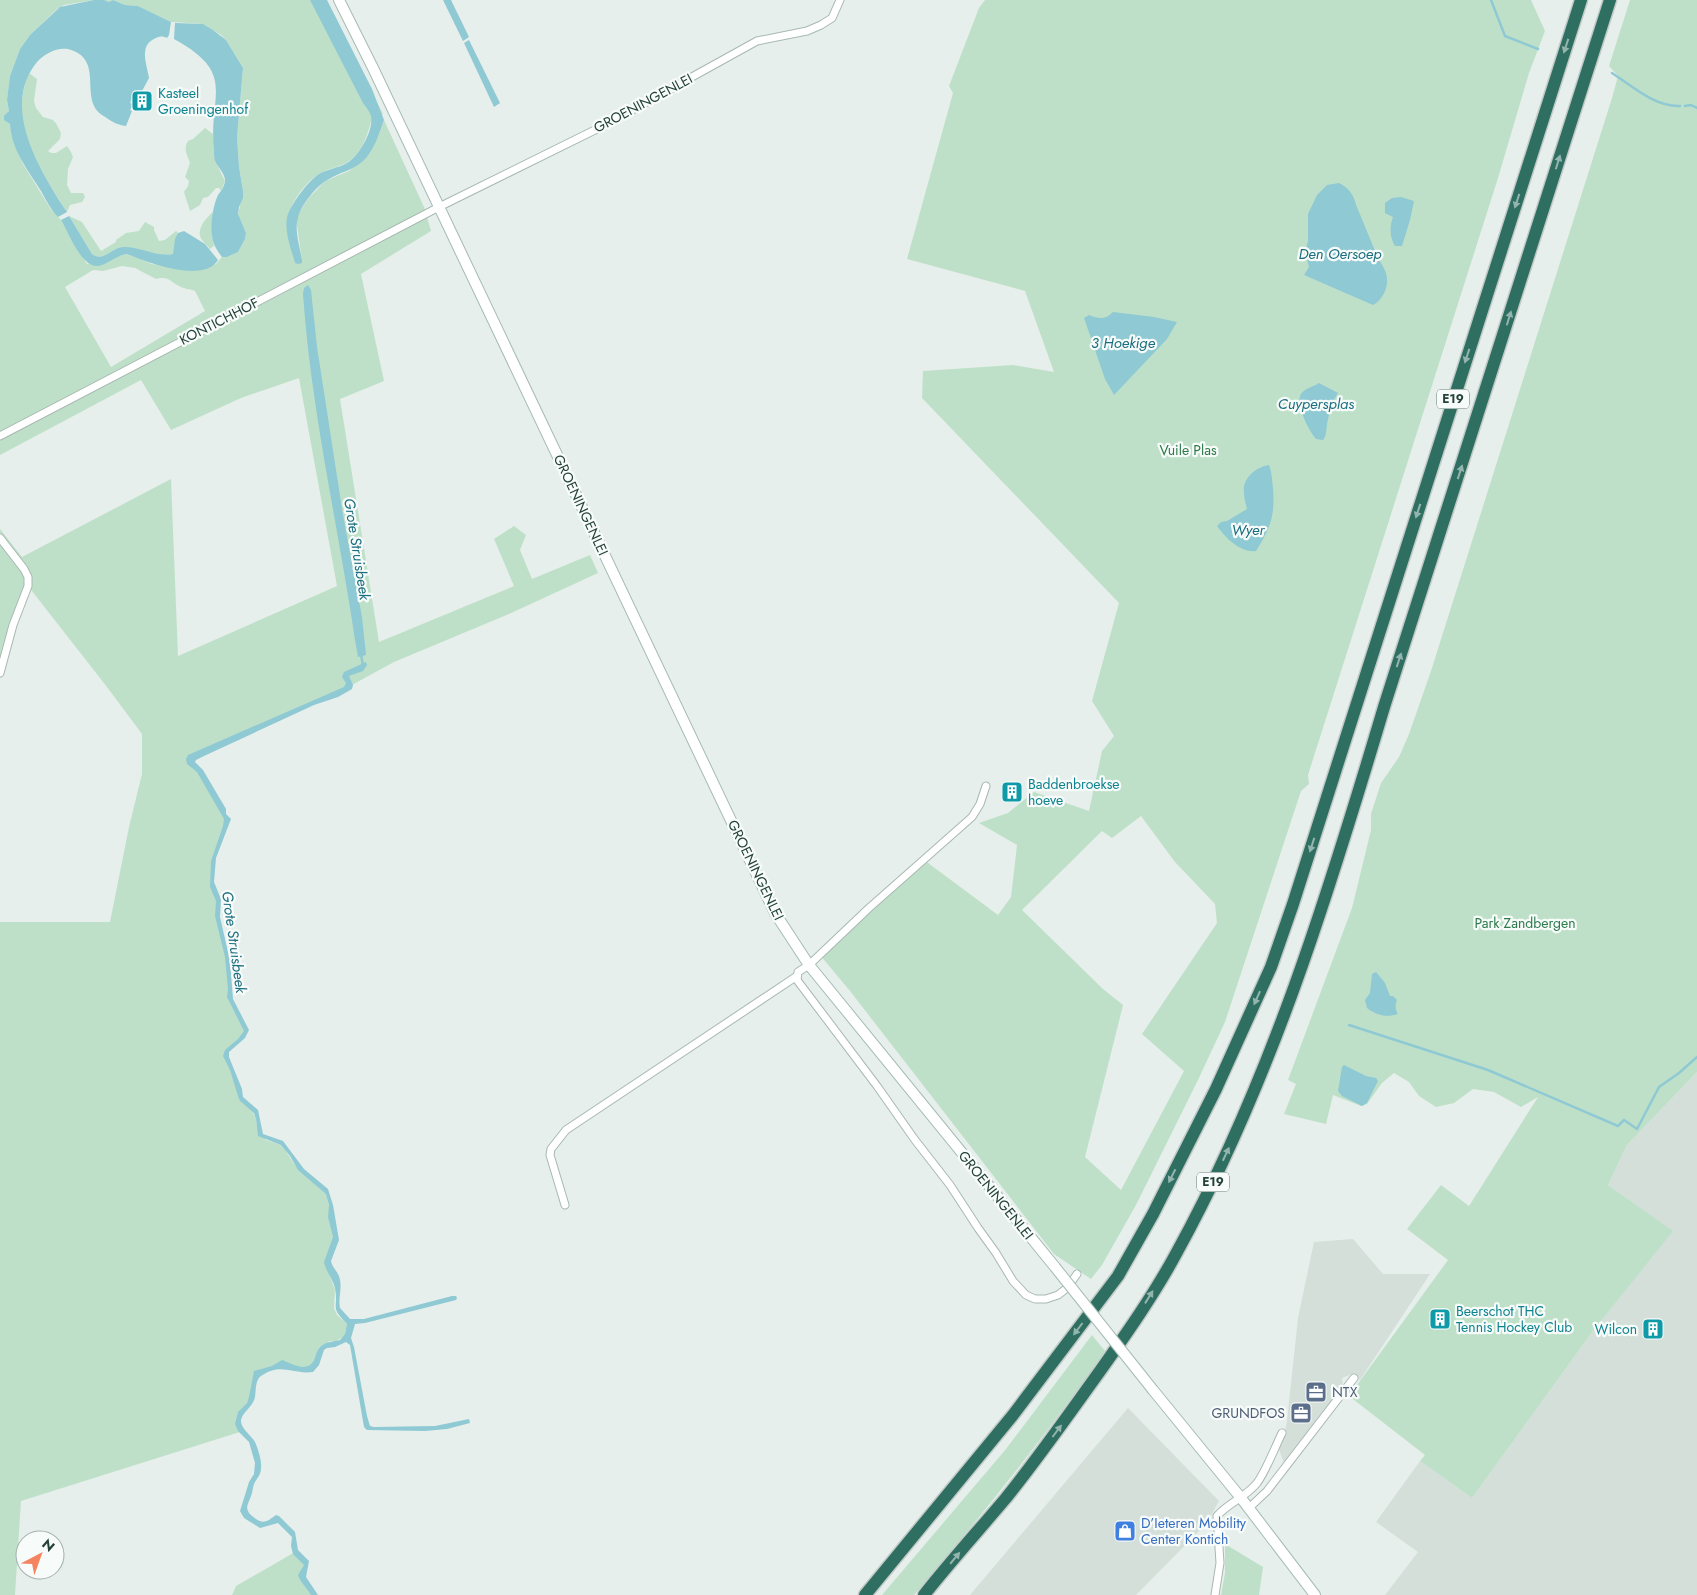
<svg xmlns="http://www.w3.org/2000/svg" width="1697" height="1595" font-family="Jost,sans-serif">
	<rect width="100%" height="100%" fill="#e6efeb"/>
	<g fill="#d4dfda">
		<polygon points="1697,1072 1697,1595 1385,1595 1418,1552 1376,1522 1420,1461 1472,1498 1593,1331 1672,1231 1608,1185 1627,1145"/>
		<polygon points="1353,1239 1383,1274 1430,1274 1360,1380 1352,1374 1342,1378 1343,1387 1284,1463 1278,1447 1284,1437 1287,1421 1298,1318 1314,1242"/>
		<polygon points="1128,1408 1219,1501 1207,1523 1136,1595 970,1595"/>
	</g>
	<g fill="#bfe0c8" fill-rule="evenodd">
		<path d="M0,0h94l-30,5 -7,4 -27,26 -10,14 -10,27 -3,24 2,11 -5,7 3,4 3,2 1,10 12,30 27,44 11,12 26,44 40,-10 25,10 42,7 22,-7 6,-7h5l11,-5 7,-13 1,-6 -8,-18 5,-24 -4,-24 -2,-30 6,-69 -17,-28 -5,-5 -18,-11 -32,-2 -33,-16 -13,-1 -12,-5 -4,2 -5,-2h219l60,114 -11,5c-5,15 -7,27 -18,38 -9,10 -24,10 -35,17 -14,8 -29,30 -32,46l11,44 4,-4 -5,-34v-8l3,-7 8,-12 17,-18 24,-10 20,-17 10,-20 5,-14 40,87 7,24 -70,43 23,107 -44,18 39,243 135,-56 -20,-47 20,-13 12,9 -6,15 12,29 58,-24 8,18 -89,41 -115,48 -44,24 -159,71 36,62 -13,40 -2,21 7,19 -2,17 8,31 6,53 15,34 -20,18 16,48 -1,2 11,8 4,9 1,9 9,12 15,5 3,3 10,16 32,30 2,5 5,38 -8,26 10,27 -1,18 3,7 10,9 -2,11 -8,6h-7l-11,6 -8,20 -7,1 -15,-3 -30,7 -6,21 -11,18 -3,14 4,6 -222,70 -6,94h-15v-673h110l19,-95 13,-53v-40l-35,-47 -79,-101 -28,87v-144l22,28 149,-78 7,177 159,-70 -38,-208 -58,20 -70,32 -30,-50 -141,75zM122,266l13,2 21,11c13,-3 13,2 23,7 5,3 11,3 16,5l10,20 -94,56 -46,-80 28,-17 10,1z"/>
		<path d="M985,0h546l14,31 -16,42 -31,105 -190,597 1,9 -8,7 -76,231 -27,58 -62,125 -34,60 -11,14 -37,-25 -204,-263 -30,-36 104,-95 74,55 13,-18 6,-52 -38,-22 29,-10 26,-21 55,19 13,-60 12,-15 -22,-35 27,-98 -197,-205 1,-27 90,-6 41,7 -29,-81 -118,-32 46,-166 -4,-7 30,-78zM1141,816l34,46 40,42 2,19 -75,111 42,37 -63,119 -36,-33 38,-152 -20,-16 -81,-79 80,-79 10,7z"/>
		<polygon points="1630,0 1697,0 1697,1072 1627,1145 1608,1185 1673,1231 1593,1331 1472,1498 1420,1461 1425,1455 1349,1396 1448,1260 1407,1229 1441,1185 1469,1206 1538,1097 1521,1107 1494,1092 1473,1089 1454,1103 1436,1107 1419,1096 1409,1082 1394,1073 1382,1083 1367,1104 1361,1106 1333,1095 1326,1124 1284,1114 1296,1084 1288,1080 1352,908 1371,830 1371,814 1381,783 1399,757 1409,734 1431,671 1612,98 1618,76 1609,66"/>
		<path d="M29,73l8,6 -3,22 2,7 7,9 10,3 3,3 5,10 -1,6 -12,12 3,2h5l11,-7 4,6 2,5 -5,12 -1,16 4,8h12l2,4 -3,5 -12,3 -3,7c-27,-43 -60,-87 -38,-139z"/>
		<path d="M205,128l8,6 2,27 10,20 -4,10 -2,-3h-3l-8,9 -5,1 -3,7 -10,6 -6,-19 4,-6 1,-5 -4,-4 5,-14c-3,-9 -7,-14 -2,-22l5,-2z"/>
		<path d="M213,212l-1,23 2,11 -4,3c-2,-3 -6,-6 -8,-9 -7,-10 4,-22 11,-28z"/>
		<path d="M69,216l13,6 19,29 15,-9v-2l10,-7 13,-2 6,-9 9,5v3l5,11 6,-1 11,-9 2,2c-3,7 -2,14 -5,21 -16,3 -32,-6 -48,-7 -13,-1 -21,16 -33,7z"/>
		<path d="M1092,1335l13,16c-59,85 -124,165 -191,244h-32l124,-146z"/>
		<polygon points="1225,1544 1263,1567 1259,1595 1221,1595 1225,1573"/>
		<polygon points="295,1552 306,1565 302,1573 314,1595 232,1595 236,1586"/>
	</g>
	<g fill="#8ec9d4">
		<path d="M94,0h10l5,2 4,-2 12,5 13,1 33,16 -2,13 -2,3c-4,-2 -7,-2 -11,0 -18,7 -9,26 -7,40l-7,13 -4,-1 -3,7 -2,-1 -3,7 3,1 -3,6 2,1 -6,15c-10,-1 -16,-6 -24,-11 -24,-17 4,-56 -34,-66 -11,-2 -24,5 -31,13 -37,45 3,109 30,150l-9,5c-7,-7 -12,-17 -17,-26 -13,-21 -30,-42 -31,-67l-6,-4v-4l5,-5 -2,-11 3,-24 10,-27 10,-14 30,-28z"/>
		<path d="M310,0h17l45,89 12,31c-5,14 -10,31 -21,41 -11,10 -23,11 -34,18 -11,5 -29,27 -31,39 -4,12 2,29 4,42v3l-4,1 -3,-1c-4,-15 -12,-34 -7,-49 5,-12 20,-33 31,-40 8,-5 20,-6 28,-11 12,-7 27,-33 24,-47 -1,-4 -5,-9 -8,-13z"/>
		<polygon points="443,0 451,0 469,37 463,41"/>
		<path d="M175,23l28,1 10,6 13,10 17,28 -6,69 2,30 4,24v7l-4,9 -1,7 8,19 -1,6 -7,13 -11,5h-5c-3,-4 -6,-8 -8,-13 -5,-13 -2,-36 4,-49 3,-4 6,-8 7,-13 1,-8 -7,-14 -10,-21 -1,-3 -1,-7 -1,-11 -6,-56 24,-76 -40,-111z"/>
		<polygon points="469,40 500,103 494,107 464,43"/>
		<path d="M1339,183c9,4 15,12 17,22 7,16 13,32 20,48 3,9 10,15 11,25 1,11 -5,22 -14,27l-69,-30 5,-8 -4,-15 3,-11v-27l9,-19 10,-10z"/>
		<path d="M1401,197l13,4 -4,19 -8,26h-7c-5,-8 -6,-19 -2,-29l-8,-4v-10l7,-5z"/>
		<path d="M69,216l23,38c12,9 20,-8 33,-7 16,0 32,10 48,7l2,-15 3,-6 6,-2 21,13 13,16c-14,24 -72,2 -91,-6 -9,1 -17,8 -25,11 -19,8 -33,-32 -41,-45z"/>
		<path d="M308,285l3,5 6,57 26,168 19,102 4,38 -8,2 -3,-17c-17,-115 -44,-230 -52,-346l1,-6z"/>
		<path d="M1113,312l41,5 23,5 -10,17 -53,56 -9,-16 -21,-61 5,-3c10,4 16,5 24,-3z"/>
		<path d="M1319,383l19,10c-6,9 -9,21 -11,31 -1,7 0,10 -4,16l-7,-1c-7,-8 -21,-35 -15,-45 4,-6 12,-7 18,-11z"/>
		<path d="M1269,465c3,8 3,15 4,23 2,27 -2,39 -17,63 -16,2 -30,-13 -39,-25l4,-4 6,-1 20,-12c-1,-5 -3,-10 -3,-16 -2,-14 11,-26 25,-28z"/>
		<path d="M366,662l1,3 -4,6 -14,5 4,9 -1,4 -14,8 -24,8 -110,51 -8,4 -1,2 8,8 23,39v5l5,5 -15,39 -2,24 7,17 -1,18 10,44 3,38 16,31 -4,8 -16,14v5l13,32 1,8 15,13 5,24 20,7 21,28 24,20 5,16 6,35 -8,21c1,7 8,11 9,19 2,9 -2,19 0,28l10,11h14l88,-23h4l1,2 -1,2 -91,23 -10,1 -4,14 3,9 13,69 3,10 4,1 61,-1 34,-7 1,4 -23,6 -22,2 -58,-1 -3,-3 -14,-82 -4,-3 -11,5 -8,1 -3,2 -5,15 -6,7c-21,3 -31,-10 -52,4 -6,4 -5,15 -6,21 -2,10 -12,14 -14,23 -1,8 10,15 14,22 3,7 7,19 6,26 0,6 -3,9 -6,14 -2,3 -2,7 -3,11 -4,13 -10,16 4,26 8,6 13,1 20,-4l3,1 16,16 3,18 11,11 -3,16 12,18h-7c-4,-7 -11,-13 -13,-20l6,-10 -11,-11 -2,-8 1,-9 -14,-14 -18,5 -16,-10 -4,-7 9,-29 5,-8 1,-11 -6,-21 -11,-11 -3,-7 3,-12 9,-9 2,-6 5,-26 18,-5 10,-6c9,3 25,14 32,0 2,-5 3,-11 7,-14 6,-5 12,-4 19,-6l5,-6 2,-10c-18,-19 -8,-14 -12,-36 -2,-9 -9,-16 -11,-26l9,-25 -5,-20 1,-12 -3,-11 -28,-24 -8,-14 -9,-11 -23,-9 -2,-17 -2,-6 -14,-12 -2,-5 -8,-26 -7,-14 2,-6 13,-11 6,-8 -17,-34 1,-8 -3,-32 -10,-41 1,-15 -6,-14 1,-26 12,-35 1,-7 -27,-47 -10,-8 -1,-5 2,-4 156,-68 2,-4 -4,-6 2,-5z"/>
		<path d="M1376,972l9,11 5,13h3l4,4c-2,5 -2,9 1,14 -12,4 -22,1 -31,-6l-2,-8 5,-7 2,-19z"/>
		<polygon points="1344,1065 1366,1076 1376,1078 1378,1081 1367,1103 1362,1106 1342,1096 1338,1091 1342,1067"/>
	</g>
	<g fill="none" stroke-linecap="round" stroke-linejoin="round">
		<g stroke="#8ec9d4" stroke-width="2.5">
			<polyline points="1491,0 1505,36 1538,49"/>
			<path d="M1612,73c20,13 43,34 68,33"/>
			<polyline points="1685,106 1691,105 1697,108"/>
			<polyline points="361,654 363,666"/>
			<polyline points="1349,1025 1488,1070 1618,1126 1624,1120 1637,1129 1659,1087 1679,1073 1697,1057"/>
		</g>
		<g stroke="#a8b8b2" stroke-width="9">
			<g id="street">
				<polyline points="0,436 439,207 607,124 757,41 807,31 821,25 832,18 840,0"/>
				<polyline points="0,538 24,569 28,577 28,586 13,625 0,673"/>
				<polyline points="986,786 980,804 972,817 869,908 809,965 798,972 797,980 877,1086 915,1140 950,1185 978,1228 996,1253 1013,1281 1026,1295 1035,1299 1046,1299 1058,1295 1067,1288 1077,1274"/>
				<polyline points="565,1205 550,1155 551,1149 566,1130 797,976"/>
				<polyline points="1249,1508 1267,1491 1354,1378"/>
				<path d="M1215,1595l5,-32 -3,-47c11,-13 29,-19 40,-33 9,-12 18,-36 25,-50"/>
			</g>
		</g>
		<g stroke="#a4bbb3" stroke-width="12">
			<g id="secondary">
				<polyline points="339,0 373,68 775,913 809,965 1055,1267"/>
				<polyline points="1153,1390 1241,1498 1315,1595"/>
			</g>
		</g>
		<g stroke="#c2cac8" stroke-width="15">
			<g id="highway">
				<polyline points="865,1595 1013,1415 1118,1276 1153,1214 1216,1089 1271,967 1293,904 1581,0"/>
				<path d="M924,1595c26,-33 55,-65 82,-97 33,-41 63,-84 94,-127 27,-38 55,-78 77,-119 94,-171 152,-360 207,-545l226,-707"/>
			</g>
		</g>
		<use href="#street" stroke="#fff" stroke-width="7"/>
		<use href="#secondary" stroke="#fff" stroke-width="10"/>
		<use href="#highway" stroke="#2f6f62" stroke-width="12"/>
		<g stroke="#a4bbb3" stroke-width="12" stroke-linecap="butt">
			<polyline id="secondary-bridge" points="1055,1267 1153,1390"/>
		</g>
		<use href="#secondary-bridge" stroke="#fff" stroke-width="10"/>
	</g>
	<defs><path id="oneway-solid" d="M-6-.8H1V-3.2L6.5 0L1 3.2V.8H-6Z" transform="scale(1.25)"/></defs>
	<g fill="#93b5ae">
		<use href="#oneway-solid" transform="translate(1566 46) rotate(108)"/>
		<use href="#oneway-solid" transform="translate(1558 162) rotate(-73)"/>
		<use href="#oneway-solid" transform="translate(1517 201) rotate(108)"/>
		<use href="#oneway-solid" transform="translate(1509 318) rotate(-73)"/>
		<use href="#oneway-solid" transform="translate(1467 356) rotate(108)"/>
		<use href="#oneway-solid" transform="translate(1460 472) rotate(-72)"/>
		<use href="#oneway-solid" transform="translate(1418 511) rotate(108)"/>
		<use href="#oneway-solid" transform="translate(1399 660) rotate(-72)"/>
		<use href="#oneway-solid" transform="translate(1312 845) rotate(108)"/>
		<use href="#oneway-solid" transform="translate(1257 998) rotate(114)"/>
		<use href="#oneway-solid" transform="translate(1226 1154) rotate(-65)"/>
		<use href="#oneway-solid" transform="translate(1172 1176) rotate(117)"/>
		<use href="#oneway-solid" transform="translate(1149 1297) rotate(-58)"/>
		<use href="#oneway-solid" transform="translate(1078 1329) rotate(127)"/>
		<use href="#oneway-solid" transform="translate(1057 1431) rotate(-53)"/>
		<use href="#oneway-solid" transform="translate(955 1558) rotate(-50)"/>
	</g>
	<defs>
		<g id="building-square" transform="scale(1.125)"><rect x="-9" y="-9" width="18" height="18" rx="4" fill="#0f9aa8" stroke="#f7fbf9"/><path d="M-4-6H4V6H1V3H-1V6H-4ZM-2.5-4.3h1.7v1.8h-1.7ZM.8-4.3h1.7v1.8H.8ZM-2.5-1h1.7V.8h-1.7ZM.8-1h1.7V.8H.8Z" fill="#fff"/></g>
		<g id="office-square" transform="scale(1.125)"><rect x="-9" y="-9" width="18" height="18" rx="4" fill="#5c6f8a" stroke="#f7fbf9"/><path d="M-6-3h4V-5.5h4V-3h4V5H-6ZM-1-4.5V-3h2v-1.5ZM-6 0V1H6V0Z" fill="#fff"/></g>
		<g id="shop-square" transform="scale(1.125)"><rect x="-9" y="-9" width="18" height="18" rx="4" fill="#3f7fe0" stroke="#f7fbf9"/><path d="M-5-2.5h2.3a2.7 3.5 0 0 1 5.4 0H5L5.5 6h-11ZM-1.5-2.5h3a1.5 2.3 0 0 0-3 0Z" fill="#fff"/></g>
	</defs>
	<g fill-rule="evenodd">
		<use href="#building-square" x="142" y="101"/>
		<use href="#building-square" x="1012" y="792"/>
		<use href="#building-square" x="1440" y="1319"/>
		<use href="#building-square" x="1653" y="1329"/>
		<use href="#office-square" x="1316" y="1392"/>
		<use href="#office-square" x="1301" y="1413"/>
		<use href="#shop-square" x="1125" y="1531"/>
	</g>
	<g text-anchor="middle" stroke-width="4.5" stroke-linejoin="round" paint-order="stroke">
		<g fill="#f7fbf9" stroke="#637a73" stroke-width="1">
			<rect x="1437" y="389.5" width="32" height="19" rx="4"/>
			<rect x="1197" y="1172.5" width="32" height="19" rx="4"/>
		</g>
		<g font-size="12" font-weight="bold" fill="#24423a">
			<text x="1453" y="403">E19</text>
			<text x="1213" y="1186">E19</text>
		</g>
		<g font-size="14" fill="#0d838f" stroke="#f7fbf9" text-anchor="start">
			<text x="158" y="98">Kasteel<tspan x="158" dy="16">Groeningenhof</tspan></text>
			<text x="1028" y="789">Baddenbroekse<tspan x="1028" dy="16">hoeve</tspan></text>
			<text x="1456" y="1316">Beerschot THC<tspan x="1456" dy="16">Tennis Hockey Club</tspan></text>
			<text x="1637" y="1334" text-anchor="end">Wilcon</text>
		</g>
		<g font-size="14" fill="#24423a" stroke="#f7fbf9">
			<text transform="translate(643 103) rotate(-28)" y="5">GROENINGENLEI</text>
			<text transform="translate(219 321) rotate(-27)" y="5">KONTICHHOF</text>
			<text transform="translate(581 505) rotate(65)" y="5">GROENINGENLEI</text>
			<text transform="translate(756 870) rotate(64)" y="5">GROENINGENLEI</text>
			<text transform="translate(996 1195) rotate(51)" y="5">GROENINGENLEI</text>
		</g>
		<g font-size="14" fill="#2d7a4b" stroke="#f7fbf9">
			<text x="1188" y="455">Vuile Plas</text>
			<text x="1525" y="928">Park Zandbergen</text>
		</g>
		<g font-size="14" fill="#4e5e75" stroke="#f7fbf9" text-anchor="start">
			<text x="1332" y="1397">NTX</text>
			<text x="1285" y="1418" text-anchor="end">GRUNDFOS</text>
		</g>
		<g font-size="14" fill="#366cbe" stroke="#f7fbf9" text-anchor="start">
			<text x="1141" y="1528">D’Ieteren Mobility<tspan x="1141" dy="16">Center Kontich</tspan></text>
		</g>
		<g font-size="15" font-style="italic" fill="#1c6f80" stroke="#f7fbf9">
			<text x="1340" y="259">Den Oersoep</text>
			<text x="1123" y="348">3 Hoekige</text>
			<text x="1316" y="409">Cuypersplas</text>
			<text x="1248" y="535">Wyer</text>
			<text transform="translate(357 549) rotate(81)" y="5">Grote Struisbeek</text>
			<text transform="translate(234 942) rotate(82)" y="5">Grote Struisbeek</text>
		</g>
	</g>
	<g transform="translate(40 1555) rotate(41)"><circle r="24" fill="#f7fbf9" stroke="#a3b1ad"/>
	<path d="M0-4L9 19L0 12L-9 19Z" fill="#f4845f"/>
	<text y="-8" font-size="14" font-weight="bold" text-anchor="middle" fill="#24423a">N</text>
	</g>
</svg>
